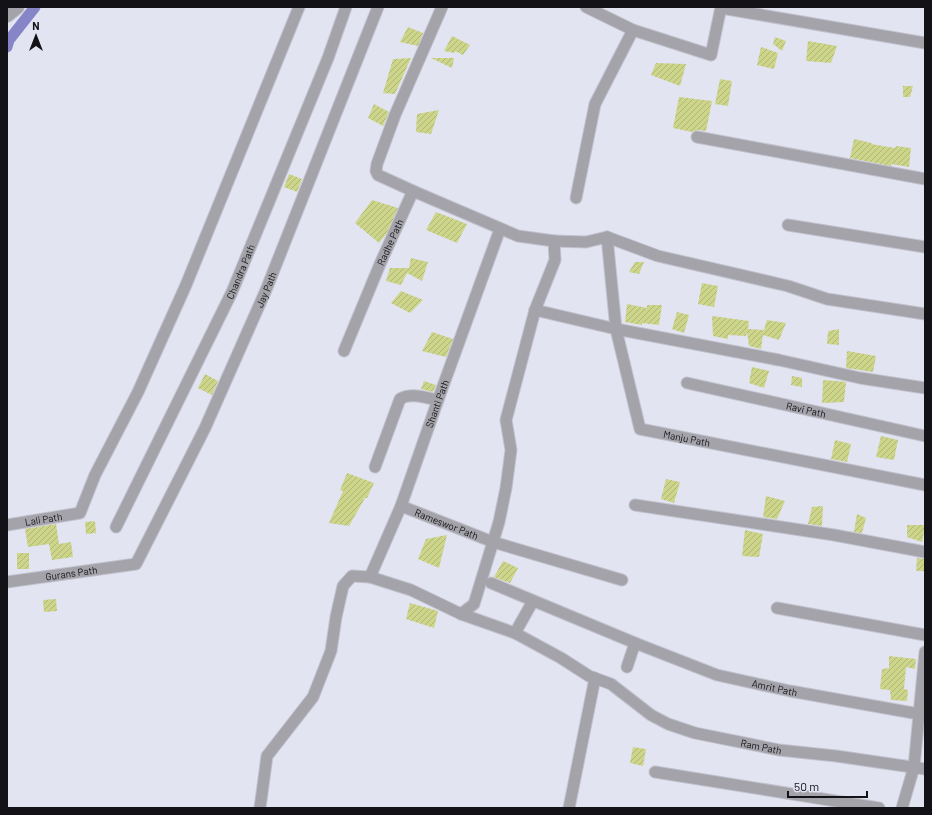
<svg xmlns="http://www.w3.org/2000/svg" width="932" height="815" font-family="Barlow,sans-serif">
	<defs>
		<pattern id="building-hatch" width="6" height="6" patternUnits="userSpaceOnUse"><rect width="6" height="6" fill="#cdd58a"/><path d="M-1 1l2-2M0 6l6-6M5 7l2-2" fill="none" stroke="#afb676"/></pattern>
	</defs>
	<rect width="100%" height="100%" fill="#e3e4f2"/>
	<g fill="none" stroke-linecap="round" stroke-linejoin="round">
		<polyline stroke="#8685c7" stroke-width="11" points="7,47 9,40 35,7"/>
	</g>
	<g fill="url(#building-hatch)">
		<polygon points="408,27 423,33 418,46 400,42"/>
		<polygon points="452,36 470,45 463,55 455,51 455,53 444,51"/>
		<polygon points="775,37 786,41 782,51 773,44"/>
		<polygon points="808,41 837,46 831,63 806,61"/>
		<polygon points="761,47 778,53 774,69 757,65"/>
		<polygon points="411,58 395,94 383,93 393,59"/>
		<polygon points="431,58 454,58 452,68"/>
		<polygon points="656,63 686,64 680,86 651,75"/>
		<polygon points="720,79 732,81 728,106 715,104"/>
		<polygon points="903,86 913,86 910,97 903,97"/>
		<polygon points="679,97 712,101 706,131 698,130 692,132 673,128"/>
		<polygon points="374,104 389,112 383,126 368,118"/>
		<polygon points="439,110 431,134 416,132 417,114"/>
		<polygon points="854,139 872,143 871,144 895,148 896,146 911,148 909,167 891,164 891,166 850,158"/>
		<polygon points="289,174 302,179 297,192 284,187"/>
		<polygon points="372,200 398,208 387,233 379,243 355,223"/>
		<polygon points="436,212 467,224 457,243 426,230"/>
		<polygon points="411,258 428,262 422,281 407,273 401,285 386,281 390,268 409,268"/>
		<polygon points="635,262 644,262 639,274 629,272"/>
		<polygon points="702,283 718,286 714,307 698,304"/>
		<polygon points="401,291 423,300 410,313 391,303"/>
		<polygon points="627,304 647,308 647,305 662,305 659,325 642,323 642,325 625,322"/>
		<polygon points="677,312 689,315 684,333 672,329"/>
		<polygon points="712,316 749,321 748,329 764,330 767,320 786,323 779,340 763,335 761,349 749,346 747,332 746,336 728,335 728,339 713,336"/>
		<polygon points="839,329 839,345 827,344 828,331"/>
		<polygon points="432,332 453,339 446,357 422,351"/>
		<polygon points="847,351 876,356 873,372 846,368"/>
		<polygon points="752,367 769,371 764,388 749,383"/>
		<polygon points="205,374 218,381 212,395 198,388"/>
		<polygon points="792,376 802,378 802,387 791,385"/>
		<polygon points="823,380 846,382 844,402 822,403"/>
		<polygon points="424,381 436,385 433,392 421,389"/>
		<polygon points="881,436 898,440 894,460 876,457"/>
		<polygon points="835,440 851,444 847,462 831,459"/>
		<polygon points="347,473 374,483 367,498 365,498 349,526 329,523 343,491 340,490"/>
		<polygon points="666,479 680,482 674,503 661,499"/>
		<polygon points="766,496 785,501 777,519 763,517"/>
		<polygon points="823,506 822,526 808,524 812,507"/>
		<polygon points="857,514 866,518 862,533 854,532"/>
		<polygon points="95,521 96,533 86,534 85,522"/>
		<polygon points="56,524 59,544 71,542 73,557 52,560 49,544 28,547 25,529"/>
		<polygon points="907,525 925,525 922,542 907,537"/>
		<polygon points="745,530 763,534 759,557 742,556"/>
		<polygon points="447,535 439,568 418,559 426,539"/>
		<rect x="17" y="553" width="12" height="16"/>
		<polygon points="917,558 925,559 925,571 916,571"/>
		<polygon points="503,561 518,568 510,583 494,577"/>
		<polygon points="56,599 57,611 44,612 43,600"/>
		<polygon points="410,603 438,611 434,628 406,619"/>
		<polygon points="889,656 916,659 915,669 906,667 904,689 908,690 907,701 891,700 890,690 880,689 882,669 889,668"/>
		<polygon points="633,747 646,749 643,766 630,763"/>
	</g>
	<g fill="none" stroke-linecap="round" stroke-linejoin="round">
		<g stroke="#c2c2cf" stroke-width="13">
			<g id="minor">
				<path id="s1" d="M442,7l-47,108 -18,49 -1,7 2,4 35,16 105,45 36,5 1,19 -20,50 -29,110 5,30 -5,38 -7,34 -25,82 -13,10 54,19 46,25 28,18 22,8 40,31 17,9 27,9 84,17 57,6 89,13"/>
				<polyline points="586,7 633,30 711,55 721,7"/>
				<polyline points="721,8 925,43"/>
				<polyline points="697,137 925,179"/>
				<polyline points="576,198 595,104 633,30"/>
				<polyline points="788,225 925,247"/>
				<path id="s2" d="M607,237l9,92 24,100 285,56"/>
				<polyline points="554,241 586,242 607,237 658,256 788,286 827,299 925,314"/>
				<polyline points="535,310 616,329 779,360 860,378 925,388"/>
				<path id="s3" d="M344,351l36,-87 33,-73"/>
				<path id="s4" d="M687,383l238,53"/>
				<path d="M375,467l25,-68c11,-7 26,-1 38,1"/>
				<polyline points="635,505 834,535 925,552"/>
				<path id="s5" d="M401,506l92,36 129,38"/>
				<path id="s6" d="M7,525l73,-12 15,-38 43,-83 48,-107 113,-278"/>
				<path id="s7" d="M116,527l116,-235 96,-234 18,-51"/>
				<path id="s8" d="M370,577l31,-71 37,-106 62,-171"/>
				<path id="s9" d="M7,582l129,-18 69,-136 61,-138 112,-283"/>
				<polyline points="491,583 635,643 627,667"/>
				<polyline points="777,608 925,635"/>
				<polyline points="515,633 533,601"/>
				<path id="s10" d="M635,643l82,32 73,16 129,23"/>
				<polyline points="655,772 879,808"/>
				<polyline points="260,808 267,756 313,697 331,651 336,617 343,586 352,576 370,577 411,590 461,614"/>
				<polyline points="569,808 595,678"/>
				<polyline points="902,808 914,767 925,652"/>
			</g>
		</g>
		<g stroke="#c2c2cf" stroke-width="16">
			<polyline id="tertiary" points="7,15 17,7"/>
		</g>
		<use href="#minor" stroke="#a3a3a9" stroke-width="11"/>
		<use href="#tertiary" stroke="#a3a3a9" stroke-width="14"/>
	</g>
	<g text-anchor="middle" stroke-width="3.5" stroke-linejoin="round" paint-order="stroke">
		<g font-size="10" fill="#121217" stroke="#e3e4f2">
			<text dy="4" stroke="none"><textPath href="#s3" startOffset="118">Radhe Path</textPath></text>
			<text dy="4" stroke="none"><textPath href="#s7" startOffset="284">Chandra Path</textPath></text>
			<text dy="4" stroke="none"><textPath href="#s9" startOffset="434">Jay Path</textPath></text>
			<text dy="4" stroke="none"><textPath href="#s8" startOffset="186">Shanti Path</textPath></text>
			<text dy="4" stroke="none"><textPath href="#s4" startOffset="122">Ravi Path</textPath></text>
			<text dy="4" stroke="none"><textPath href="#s2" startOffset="243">Manju Path</textPath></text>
			<text dy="4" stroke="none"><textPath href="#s6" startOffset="37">Lali Path</textPath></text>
			<text dy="4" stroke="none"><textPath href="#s5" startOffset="49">Rameswor Path</textPath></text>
			<text dy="4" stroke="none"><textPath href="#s9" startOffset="65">Gurans Path</textPath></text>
			<text dy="4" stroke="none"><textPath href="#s10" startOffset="147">Amrit Path</textPath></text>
			<text dy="4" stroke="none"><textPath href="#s1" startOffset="1095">Ram Path</textPath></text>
		</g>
	</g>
	<rect width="932" height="815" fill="none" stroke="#121217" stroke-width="16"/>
	<g transform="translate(36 36)" stroke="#e3e4f2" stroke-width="3" paint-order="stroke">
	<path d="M0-3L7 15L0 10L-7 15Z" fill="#121217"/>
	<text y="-6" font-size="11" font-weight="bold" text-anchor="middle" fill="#121217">N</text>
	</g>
	<path d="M788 791v6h79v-6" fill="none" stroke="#121217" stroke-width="2"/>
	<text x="794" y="791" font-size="12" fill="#121217" stroke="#e3e4f2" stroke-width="3" paint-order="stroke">50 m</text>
</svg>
